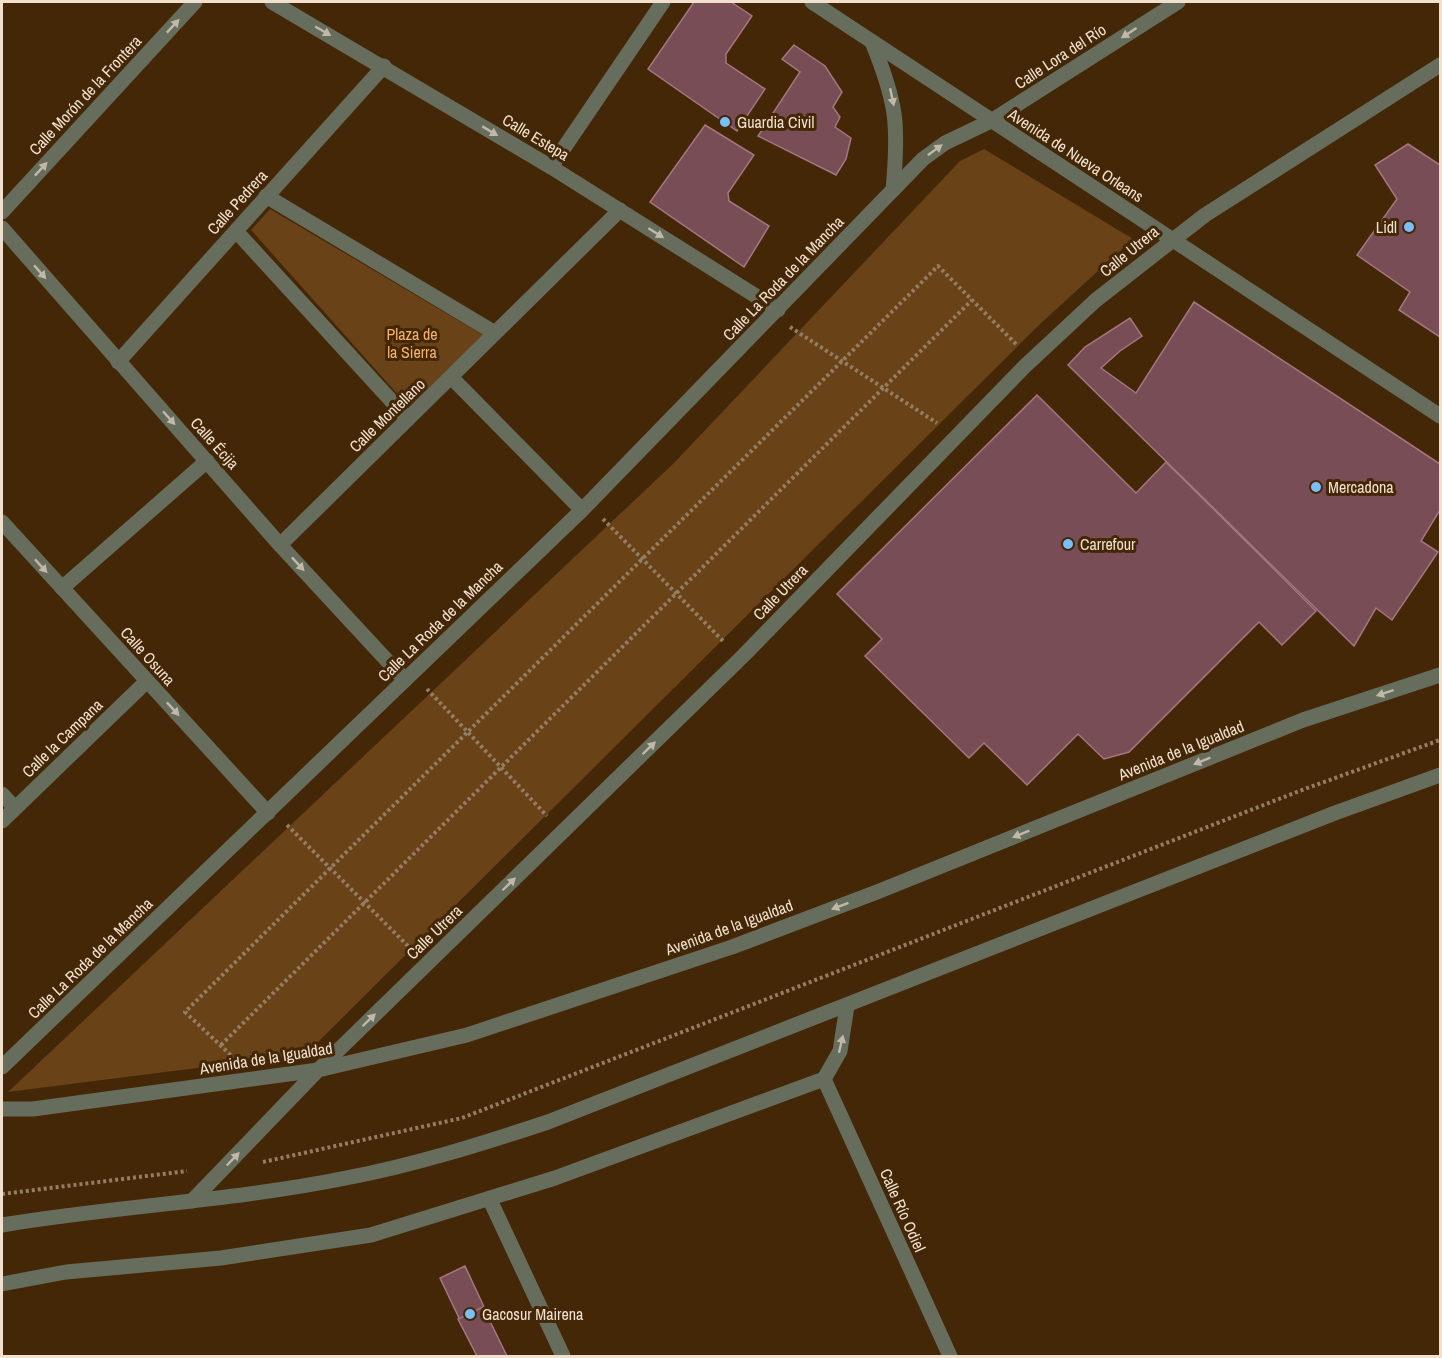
<svg xmlns="http://www.w3.org/2000/svg" width="1442" height="1358" font-family="'Archivo Narrow',sans-serif">
	<rect width="100%" height="100%" fill="#432707"/>
	<g fill="#694217">
		<polygon points="984,149 1133,239 1039,325 306,1054 8,1092 674,463 960,161"/>
		<polygon points="270,209 483,335 409,407 251,230"/>
	</g>
	<g fill="#784d56" stroke="#a57680" stroke-width="1.5">
		<polygon points="694,2 731,2 752,16 726,54 726,63 765,89 737,131 648,69"/>
		<polygon points="794,45 825,66 842,92 833,107 840,117 835,127 851,138 846,159 836,175 758,136 800,72 782,59"/>
		<polygon points="705,125 754,155 728,193 729,201 769,226 744,267 650,202"/>
		<polygon points="1408,144 1440,165 1440,337 1399,310 1410,292 1357,255 1397,199 1375,165"/>
		<polygon points="1194,302 1440,464 1440,510 1421,541 1438,552 1392,620 1376,608 1354,646 1068,365 1085,347 1130,318 1142,336 1120,351 1101,368 1136,393"/>
		<polygon points="1037,395 1136,493 1166,462 1316,611 1282,645 1259,622 1129,752 1104,759 1078,734 1027,785 984,743 969,758 865,656 882,639 837,594"/>
		<polygon points="465,1266 485,1309 460,1320 440,1278"/>
		<polygon points="483,1307 507,1356 477,1356 458,1319"/>
	</g>
	<g fill="none" stroke-linecap="round" stroke-linejoin="round">
		<g stroke="#957d64" stroke-width="4" stroke-dasharray="3 3" stroke-linecap="butt">
			<polyline points="790,327 937,423"/>
			<polyline points="603,519 724,642"/>
			<polyline points="427,689 547,816"/>
			<polyline points="287,825 411,949"/>
			<polyline points="221,1045 972,300"/>
			<polyline points="235,1059 185,1012 938,266 1017,345"/>
			<polyline points="263,1162 462,1118 1302,790 1440,740"/>
			<polyline points="2,1194 187,1171"/>
		</g>
		<g stroke="#666d5c" stroke-width="15">
			<polyline points="451,377 582,510"/>
			<polyline points="62,588 207,461"/>
		</g>
		<g stroke="#666d5c" stroke-width="15">
			<polyline points="272,2 551,167 778,310"/>
			<polyline points="812,2 1440,416"/>
			<path d="M872,42c25,61 27,83 21,148"/>
			<polyline points="551,167 663,2"/>
			<polyline points="266,196 495,333"/>
			<polyline points="2,212 195,2"/>
			<polyline points="2,228 280,545 405,680"/>
			<polyline points="236,231 408,419"/>
			<polyline points="118,362 384,66"/>
			<polyline points="2,522 268,813"/>
			<polyline points="280,545 620,210"/>
			<polyline points="2,794 15,808"/>
			<polyline points="2,821 147,681"/>
			<polyline points="2,1067 582,510 923,159 945,143 991,121 1178,2"/>
			<polyline points="824,1079 950,1356"/>
			<polyline points="2,1109 33,1109 318,1070 467,1035 732,947 877,892 1303,720 1440,675"/>
			<polyline points="490,1200 563,1356"/>
			<polyline points="192,1201 318,1070 744,655 1024,367 1096,300 1205,215 1440,65"/>
			<polyline points="2,1284 66,1272 221,1258 371,1235 555,1178 824,1079 840,1051 847,1006"/>
		</g>
		<path stroke="#666d5c" stroke-width="15" d="M2,1225c114,-19 230,-24 344,-47 69,-13 135,-34 202,-56l787,-309 105,-38"/>
	</g>
	<defs><path id="oneway-solid" d="M-6-.8H1V-3.2L6.5 0L1 3.2V.8H-6Z" transform="scale(1.5)"/></defs>
	<g fill="#c1b8a7">
		<use href="#oneway-solid" transform="translate(173 26) rotate(-47)"/>
		<use href="#oneway-solid" transform="translate(323 31) rotate(30)"/>
		<use href="#oneway-solid" transform="translate(1129 33) rotate(147)"/>
		<use href="#oneway-solid" transform="translate(892 97) rotate(78)"/>
		<use href="#oneway-solid" transform="translate(490 131) rotate(31)"/>
		<use href="#oneway-solid" transform="translate(935 150) rotate(-36)"/>
		<use href="#oneway-solid" transform="translate(41 169) rotate(-47)"/>
		<use href="#oneway-solid" transform="translate(656 233) rotate(32)"/>
		<use href="#oneway-solid" transform="translate(40 272) rotate(49)"/>
		<use href="#oneway-solid" transform="translate(169 418) rotate(48)"/>
		<use href="#oneway-solid" transform="translate(298 564) rotate(47)"/>
		<use href="#oneway-solid" transform="translate(41 566) rotate(48)"/>
		<use href="#oneway-solid" transform="translate(1385 693) rotate(162)"/>
		<use href="#oneway-solid" transform="translate(173 709) rotate(47)"/>
		<use href="#oneway-solid" transform="translate(649 748) rotate(-44)"/>
		<use href="#oneway-solid" transform="translate(1202 761) rotate(158)"/>
		<use href="#oneway-solid" transform="translate(1021 834) rotate(158)"/>
		<use href="#oneway-solid" transform="translate(509 884) rotate(-44)"/>
		<use href="#oneway-solid" transform="translate(840 906) rotate(159)"/>
		<use href="#oneway-solid" transform="translate(369 1020) rotate(-44)"/>
		<use href="#oneway-solid" transform="translate(841 1044) rotate(-77)"/>
		<use href="#oneway-solid" transform="translate(233 1159) rotate(-46)"/>
	</g>
	<g fill="#7abff8" stroke="#432707" stroke-width="2">
		<circle cx="725" cy="122" r="6"/>
		<circle cx="1409" cy="227" r="6"/>
		<circle cx="1316" cy="487" r="6"/>
		<circle cx="1068" cy="544" r="6"/>
		<circle cx="470" cy="1314" r="6"/>
	</g>
	<g text-anchor="middle" stroke-width="6" stroke-linejoin="round" paint-order="stroke">
		<g font-size="16" fill="#f2e0cf" stroke="#432707">
			<text transform="translate(1060 56) rotate(-33)" y="6">Calle Lora del Río</text>
			<text transform="translate(85 95) rotate(-47)" y="6">Calle Morón de la Frontera</text>
			<text transform="translate(536 137) rotate(31)" y="6">Calle Estepa</text>
			<text transform="translate(1076 155) rotate(33)" y="6">Avenida de Nueva Orleans</text>
			<text transform="translate(237 202) rotate(-48)" y="6">Calle Pedrera</text>
			<text transform="translate(1129 251) rotate(-39)" y="6">Calle Utrera</text>
			<text transform="translate(783 278) rotate(-46)" y="6">Calle La Roda de la Mancha</text>
			<text transform="translate(387 415) rotate(-44)" y="6">Calle Montellano</text>
			<text transform="translate(215 443) rotate(48)" y="6">Calle Écija</text>
			<text transform="translate(780 592) rotate(-46)" y="6">Calle Utrera</text>
			<text transform="translate(440 621) rotate(-44)" y="6">Calle La Roda de la Mancha</text>
			<text transform="translate(148 656) rotate(48)" y="6">Calle Osuna</text>
			<text transform="translate(62 738) rotate(-44)" y="6">Calle la Campana</text>
			<text transform="translate(1181 750) rotate(-22)" y="6">Avenida de la Igualdad</text>
			<text transform="translate(729 927) rotate(-20)" y="6">Avenida de la Igualdad</text>
			<text transform="translate(434 932) rotate(-44)" y="6">Calle Utrera</text>
			<text transform="translate(90 958) rotate(-44)" y="6">Calle La Roda de la Mancha</text>
			<text transform="translate(266 1058) rotate(-9)" y="6">Avenida de la Igualdad</text>
			<text transform="translate(903 1210) rotate(66)" y="6">Calle Río Odiel</text>
		</g>
		<g font-size="16" fill="#f2e0cf" stroke="#432707" text-anchor="start">
			<text x="737" y="128">Guardia Civil</text>
			<text x="1397" y="233" text-anchor="end">Lidl</text>
			<text x="1328" y="493">Mercadona</text>
			<text x="1080" y="550">Carrefour</text>
			<text x="482" y="1320">Gacosur Mairena</text>
		</g>
		<g font-size="16" fill="#f7b26b" stroke="#432707">
			<text x="412" y="340">Plaza de<tspan x="412" dy="18">la Sierra</tspan></text>
		</g>
	</g>
	<rect width="1442" height="1358" fill="none" stroke="#f2e0cf" stroke-width="6"/>
</svg>
